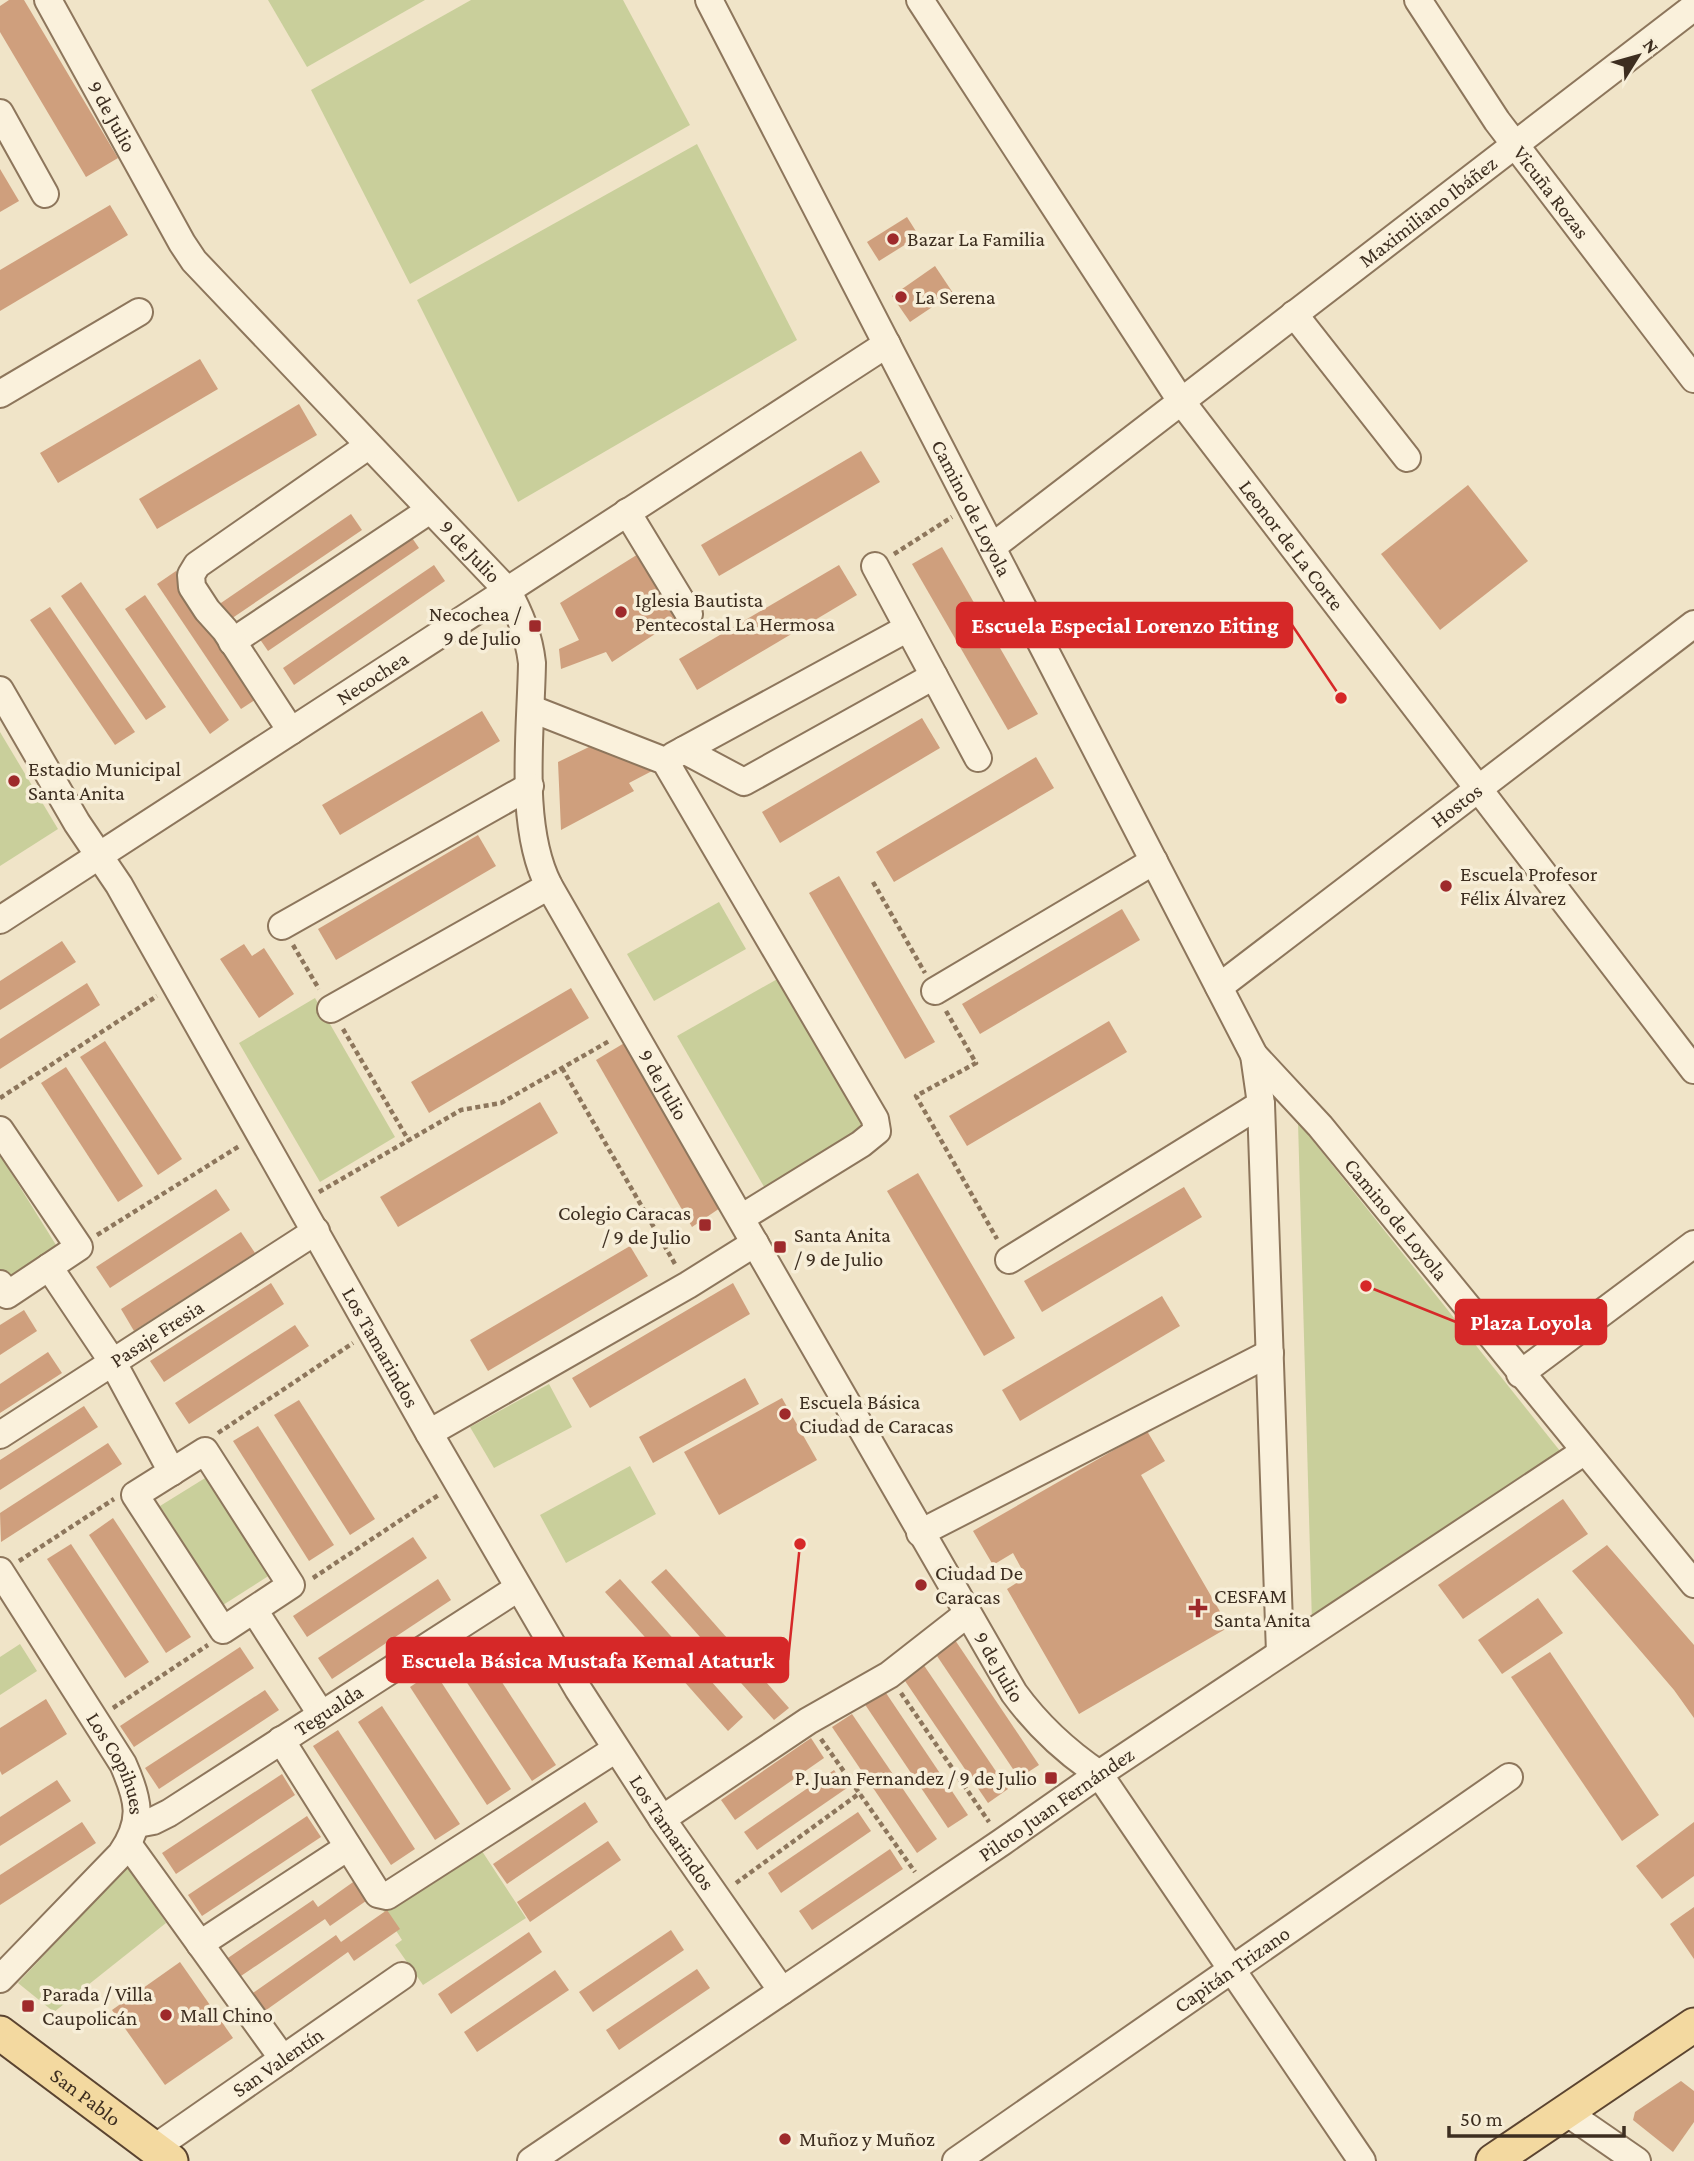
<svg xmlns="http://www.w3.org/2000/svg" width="1694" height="2161" font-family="'Crimson Pro',serif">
	<rect width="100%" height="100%" fill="#f0e4c8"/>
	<g fill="#c9cf9b">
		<polygon points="268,0 425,0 307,67"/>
		<polygon points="471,0 623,0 690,125 410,284 311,90"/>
		<polygon points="697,144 797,340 518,502 417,300"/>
		<polygon points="0,732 58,829 0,866"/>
		<polygon points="719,902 746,949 654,1001 627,954"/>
		<polygon points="802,965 890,1119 767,1192 677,1036"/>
		<polygon points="315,998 395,1137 320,1182 239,1043"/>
		<polygon points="1298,1122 1560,1451 1312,1624"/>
		<polygon points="0,1155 56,1245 52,1253 0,1285"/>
		<polygon points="549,1384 572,1427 494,1468 470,1427"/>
		<polygon points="630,1466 656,1514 566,1563 540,1515"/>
		<polygon points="210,1475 273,1573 223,1605 160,1506"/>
		<polygon points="20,1644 37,1671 0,1695 0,1657"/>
		<polygon points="478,1845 526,1918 423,1985 395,1945 402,1940 381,1907"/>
		<polygon points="129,1865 166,1923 54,2012 18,1983"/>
	</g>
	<g fill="#cf9f7d">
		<polygon points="9,0 24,0 118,158 86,177 0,32 0,6"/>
		<polygon points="0,169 19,201 0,212"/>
		<polygon points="110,205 128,235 0,311 0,270"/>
		<polygon points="907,217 919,236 879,261 867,242"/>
		<polygon points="935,266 953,293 910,322 892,296"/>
		<polygon points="200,359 218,389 58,483 40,453"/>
		<polygon points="299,404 317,435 157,529 139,499"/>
		<polygon points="861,451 880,482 719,576 701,545"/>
		<polygon points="1468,485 1528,561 1440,630 1381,554"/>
		<polygon points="351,514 362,530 228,621 218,605"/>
		<polygon points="408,532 419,548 268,651 257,635"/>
		<polygon points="942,547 1038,714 1008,730 912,564"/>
		<polygon points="643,551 678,619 612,662 606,652 561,669 559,649 579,640 560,603"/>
		<polygon points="434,565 445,581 294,685 283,668"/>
		<polygon points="839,565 857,595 697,690 679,659"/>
		<polygon points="176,571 261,696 241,709 157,584"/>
		<polygon points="81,582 166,707 146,720 61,596"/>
		<polygon points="145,595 229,720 210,734 125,609"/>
		<polygon points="50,607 135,732 115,745 30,620"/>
		<polygon points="482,711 500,741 340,835 322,805"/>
		<polygon points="922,718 940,748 780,843 762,812"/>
		<polygon points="589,747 649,765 652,771 629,783 634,791 561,830 558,762"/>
		<polygon points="1036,757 1054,788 894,882 876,852"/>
		<polygon points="478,835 496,866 336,960 318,929"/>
		<polygon points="839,876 935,1042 905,1059 809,893"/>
		<polygon points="1122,909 1140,940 980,1034 962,1004"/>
		<polygon points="62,941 76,962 0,1010 0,981"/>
		<polygon points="244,944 252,956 264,948 294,994 259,1018 220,959"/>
		<polygon points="87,983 100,1005 0,1069 0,1039"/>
		<polygon points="571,988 589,1018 429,1113 411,1082"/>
		<polygon points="1109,1021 1127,1052 967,1146 949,1116"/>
		<polygon points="105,1041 182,1159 158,1175 80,1057"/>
		<polygon points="626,1042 723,1206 692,1227 596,1060"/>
		<polygon points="66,1067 143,1186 118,1202 41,1083"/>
		<polygon points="540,1102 558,1133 398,1227 380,1197"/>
		<polygon points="918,1173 1015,1338 984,1356 887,1191"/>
		<polygon points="1184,1187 1202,1217 1042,1312 1024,1281"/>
		<polygon points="216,1189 230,1210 110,1288 96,1267"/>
		<polygon points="241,1232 255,1253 134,1331 121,1309"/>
		<polygon points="630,1246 648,1276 488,1371 470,1340"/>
		<polygon points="271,1283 284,1304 164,1382 150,1361"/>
		<polygon points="733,1283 750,1314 590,1408 572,1378"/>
		<polygon points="1162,1296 1180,1326 1020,1421 1002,1390"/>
		<polygon points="24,1310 37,1331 0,1355 0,1325"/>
		<polygon points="295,1325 309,1346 189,1424 175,1403"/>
		<polygon points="48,1352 62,1373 0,1413 0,1384"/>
		<polygon points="745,1378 759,1404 653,1463 639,1437"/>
		<polygon points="782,1398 817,1460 719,1515 684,1452"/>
		<polygon points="299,1400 375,1519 350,1535 274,1415"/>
		<polygon points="84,1406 98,1427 0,1490 0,1460"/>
		<polygon points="258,1426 334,1545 309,1561 233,1441"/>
		<polygon points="1147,1431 1165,1461 1141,1475 1229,1627 1079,1714 1007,1589 1026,1577 1013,1553 993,1565 973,1531"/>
		<polygon points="108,1443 122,1464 1,1542 0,1513"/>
		<polygon points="1563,1499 1588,1534 1463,1619 1438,1585"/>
		<polygon points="113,1518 191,1637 166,1653 89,1535"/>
		<polygon points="413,1537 427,1558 307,1637 293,1616"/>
		<polygon points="71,1544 149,1662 125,1678 47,1559"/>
		<polygon points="1607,1545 1694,1645 1694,1718 1674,1690 1572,1571"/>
		<polygon points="666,1569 789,1708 774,1720 651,1582"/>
		<polygon points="438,1579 451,1600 332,1679 318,1658"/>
		<polygon points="620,1579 743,1717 728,1731 605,1592"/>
		<polygon points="1538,1598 1563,1633 1502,1674 1478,1640"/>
		<polygon points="955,1640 1039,1765 1019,1778 935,1653"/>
		<polygon points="240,1647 254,1668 134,1747 120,1726"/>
		<polygon points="479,1647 556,1765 532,1781 454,1663"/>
		<polygon points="1550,1652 1659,1815 1622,1841 1511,1677"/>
		<polygon points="923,1664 1008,1789 988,1803 903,1678"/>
		<polygon points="434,1671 511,1789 487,1805 410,1687"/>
		<polygon points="265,1690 279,1710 159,1789 145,1768"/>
		<polygon points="884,1690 968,1815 948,1828 864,1703"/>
		<polygon points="46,1699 67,1734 2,1775 0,1771 0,1728"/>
		<polygon points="382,1706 460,1824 435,1840 358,1722"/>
		<polygon points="852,1714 937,1839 917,1853 832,1727"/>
		<polygon points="338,1730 415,1849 391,1865 313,1746"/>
		<polygon points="811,1738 824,1758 735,1820 721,1800"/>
		<polygon points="834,1770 847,1788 757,1850 744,1832"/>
		<polygon points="282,1774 295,1795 176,1874 162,1853"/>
		<polygon points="57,1780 71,1801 0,1846 0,1817"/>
		<polygon points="585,1802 598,1822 507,1884 493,1864"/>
		<polygon points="858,1812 871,1831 781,1893 768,1873"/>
		<polygon points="307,1816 321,1837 202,1916 188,1895"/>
		<polygon points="82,1822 96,1843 0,1905 0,1875"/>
		<polygon points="1694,1822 1694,1876 1662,1899 1636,1866"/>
		<polygon points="608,1841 621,1860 530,1922 517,1902"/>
		<polygon points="890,1849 903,1869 812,1930 799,1911"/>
		<polygon points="363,1875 376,1894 330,1926 325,1919 238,1978 225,1960 313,1900 318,1907"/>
		<polygon points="1694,1907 1694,1959 1670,1924"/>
		<polygon points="387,1910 400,1929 354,1961 348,1952 262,2013 250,1995 336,1935 341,1942"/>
		<polygon points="671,1930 684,1950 593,2012 579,1992"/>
		<polygon points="529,1932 542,1952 451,2014 438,1994"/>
		<polygon points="180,1962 233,2038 165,2085 112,2010"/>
		<polygon points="697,1969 710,1988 619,2050 606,2030"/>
		<polygon points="555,1970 569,1990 477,2052 464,2032"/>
		<polygon points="1681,2081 1694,2091 1694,2122 1673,2152 1633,2120 1635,2112"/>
	</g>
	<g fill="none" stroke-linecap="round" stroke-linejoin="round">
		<g stroke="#8d765c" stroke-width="30">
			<g id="minor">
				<path id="s1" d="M48,0l134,243 12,18 313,329c13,24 22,46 25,73 -1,67 -14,163 17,223l465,807c24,33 51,58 85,81l263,387"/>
				<path id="s2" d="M709,0l545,1055 66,71 374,458"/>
				<path id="s3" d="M920,0l261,401 513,669"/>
				<path id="s4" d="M1418,0l79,121 197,258"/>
				<polyline points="0,113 45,194"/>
				<polyline points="1294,314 1407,458"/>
				<polyline points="0,394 139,312"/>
				<polyline points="627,512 689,614"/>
				<path id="s5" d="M992,547l702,-540"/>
				<polyline points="875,566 978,758"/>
				<polyline points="232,642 430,510"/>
				<path id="s6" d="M0,690l77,133 42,62 310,548 149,256 84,130 120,172"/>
				<polyline points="532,709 665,761 875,1119 877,1131 861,1144 741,1218"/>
				<polyline points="291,731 225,630 207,610 192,587 191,575 197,565 368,446"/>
				<polyline points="684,750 744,782 934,676"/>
				<polyline points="673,756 908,628"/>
				<path id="s7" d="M0,920l887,-576"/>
				<polyline points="282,926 530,786"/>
				<path id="s8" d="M1219,987l475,-363"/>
				<polyline points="935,991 1154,861"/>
				<polyline points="331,1009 549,886"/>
				<polyline points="1254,1055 1261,1104 1280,1653"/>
				<polyline points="0,1130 79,1247 7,1295 0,1284"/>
				<polyline points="1009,1260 1261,1104"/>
				<polyline points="49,1267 112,1361 172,1472"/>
				<polyline points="1520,1374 1694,1244"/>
				<polyline points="429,1433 688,1285 755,1243"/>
				<path id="s9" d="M0,1435l316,-204"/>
				<polygon points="205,1451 291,1585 223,1630 135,1495"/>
				<polyline points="920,1533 1270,1353"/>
				<path id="s10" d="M0,1571l123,193c16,36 21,57 -2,90l-121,125"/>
				<polyline points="254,1610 321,1714"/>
				<polyline points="281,1740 378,1894 387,1896 616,1749"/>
				<polyline points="662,1819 808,1721 889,1675 967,1614"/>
				<path id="s11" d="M137,1824l16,-3 16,-8 349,-225"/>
				<polyline points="128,1844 283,2059"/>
				<polyline points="200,1944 348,1847"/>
				<polyline points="1566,2112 1637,2161"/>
				<path id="s12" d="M153,2149l249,-173"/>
				<path id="s13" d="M531,2161l471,-319 97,-68 486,-323"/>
				<path id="s14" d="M956,2161l553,-384"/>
			</g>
		</g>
		<g stroke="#5b4430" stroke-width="37">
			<g id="major">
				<path id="s15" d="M0,2033l171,128"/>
				<polyline points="1493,2161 1694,2025"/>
			</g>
		</g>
		<g stroke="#8d765c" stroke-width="4.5" stroke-dasharray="5 3.5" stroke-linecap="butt">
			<polyline points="894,554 952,517"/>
			<polyline points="873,882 925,973"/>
			<polyline points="293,945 319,989"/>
			<polyline points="946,1011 976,1063 916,1096 997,1239"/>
			<polyline points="343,1029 409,1141"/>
			<polyline points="562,1068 675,1264"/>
			<polyline points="0,1098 157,996"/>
			<polyline points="319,1192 461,1110 501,1103 611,1040"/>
			<polyline points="97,1235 241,1145"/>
			<polyline points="218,1433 353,1343"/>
			<polyline points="19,1561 114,1499"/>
			<polyline points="313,1578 440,1494"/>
			<polyline points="901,1693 989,1822"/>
			<polyline points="113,1708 208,1645"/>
			<polyline points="821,1739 915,1872"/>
			<polyline points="736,1883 860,1793"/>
		</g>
		<use href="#minor" stroke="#faf1dc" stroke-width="26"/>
		<use href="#major" stroke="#f3d9a0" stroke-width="33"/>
	</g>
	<g fill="#9e2a2b" stroke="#f7eed8" stroke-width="2.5">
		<circle cx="893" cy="239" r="7"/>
		<circle cx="901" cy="297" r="7"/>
		<circle cx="621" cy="612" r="7"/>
		<rect x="528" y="619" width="14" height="14" rx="3.5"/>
		<circle cx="14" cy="781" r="7"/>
		<circle cx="1446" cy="886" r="7"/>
		<rect x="698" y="1218" width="14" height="14" rx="3.5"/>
		<rect x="773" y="1240" width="14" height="14" rx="3.5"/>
		<circle cx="785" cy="1414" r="7"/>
		<circle cx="921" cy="1585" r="7"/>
		<path d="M1194.5 1597.5h7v7h7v7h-7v7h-7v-7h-7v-7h7z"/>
		<rect x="1044" y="1771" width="14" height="14" rx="3.5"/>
		<rect x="21" y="1999" width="14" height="14" rx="3.5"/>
		<circle cx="166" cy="2015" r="7"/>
		<circle cx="785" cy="2139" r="7"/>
	</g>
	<g text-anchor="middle" stroke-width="7" stroke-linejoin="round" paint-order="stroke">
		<g font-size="21" fill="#3d2e20" stroke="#f7eed8">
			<text dy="7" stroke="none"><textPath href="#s1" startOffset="133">9 de Julio</textPath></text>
			<text dy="7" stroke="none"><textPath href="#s4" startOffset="234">Vicuña Rozas</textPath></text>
			<text dy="7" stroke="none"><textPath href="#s5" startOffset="550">Maximiliano Ibáñez</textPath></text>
			<text dy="7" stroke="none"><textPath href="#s2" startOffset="572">Camino de Loyola</textPath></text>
			<text dy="7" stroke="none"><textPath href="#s3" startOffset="660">Leonor de La Corte</textPath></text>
			<text dy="7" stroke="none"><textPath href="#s1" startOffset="700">9 de Julio</textPath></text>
			<text dy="7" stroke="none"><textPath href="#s7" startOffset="444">Necochea</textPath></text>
			<text dy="7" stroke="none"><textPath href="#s8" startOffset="299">Hostos</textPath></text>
			<text dy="7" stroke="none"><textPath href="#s1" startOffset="1286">9 de Julio</textPath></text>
			<text dy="7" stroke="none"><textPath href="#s2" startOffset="1405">Camino de Loyola</textPath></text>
			<text dy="7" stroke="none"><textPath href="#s9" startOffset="187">Pasaje Fresia</textPath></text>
			<text dy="7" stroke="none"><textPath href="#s6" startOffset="760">Los Tamarindos</textPath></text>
			<text dy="7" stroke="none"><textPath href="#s1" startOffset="1958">9 de Julio</textPath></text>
			<text dy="7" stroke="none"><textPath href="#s11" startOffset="224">Tegualda</textPath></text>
			<text dy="7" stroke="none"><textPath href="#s10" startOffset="226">Los Copihues</textPath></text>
			<text dy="7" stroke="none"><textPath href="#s13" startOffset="635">Piloto Juan Fernández</textPath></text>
			<text dy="7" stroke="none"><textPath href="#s6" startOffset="1326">Los Tamarindos</textPath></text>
			<text dy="7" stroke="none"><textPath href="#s14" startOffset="336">Capitán Trizano</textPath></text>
			<text dy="7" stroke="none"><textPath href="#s12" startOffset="152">San Valentín</textPath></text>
			<text dy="7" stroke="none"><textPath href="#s15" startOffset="107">San Pablo</textPath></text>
		</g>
		<g font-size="21" fill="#3d2e20" stroke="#f7eed8" text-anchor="start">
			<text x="907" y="246">Bazar La Familia</text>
			<text x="915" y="304">La Serena</text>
			<text x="635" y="607">Iglesia Bautista<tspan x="635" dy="24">Pentecostal La Hermosa</tspan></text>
			<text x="521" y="621" text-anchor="end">Necochea /<tspan x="521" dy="24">9 de Julio</tspan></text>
			<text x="28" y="776">Estadio Municipal<tspan x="28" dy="24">Santa Anita</tspan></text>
			<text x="1460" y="881">Escuela Profesor<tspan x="1460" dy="24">Félix Álvarez</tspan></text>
			<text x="691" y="1220" text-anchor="end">Colegio Caracas<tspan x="691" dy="24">/ 9 de Julio</tspan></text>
			<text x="794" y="1242">Santa Anita<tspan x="794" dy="24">/ 9 de Julio</tspan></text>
			<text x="799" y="1409">Escuela Básica<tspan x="799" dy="24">Ciudad de Caracas</tspan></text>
			<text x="935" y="1580">Ciudad De<tspan x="935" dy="24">Caracas</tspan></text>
			<text x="1214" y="1603">CESFAM<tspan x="1214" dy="24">Santa Anita</tspan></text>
			<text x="1037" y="1785" text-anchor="end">P. Juan Fernandez / 9 de Julio</text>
			<text x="42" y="2001">Parada / Villa<tspan x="42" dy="24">Caupolicán</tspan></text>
			<text x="180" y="2022">Mall Chino</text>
			<text x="799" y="2146">Muñoz y Muñoz</text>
		</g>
	</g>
	<path fill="none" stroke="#d62828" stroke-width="2.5" d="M1341 698L1292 625M1366 1286L1456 1322M800 1544L788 1660"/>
	<g fill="#d62828" stroke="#f7eed8" stroke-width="2.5">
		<circle cx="1341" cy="698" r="7"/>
		<circle cx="1366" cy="1286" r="7"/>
		<circle cx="800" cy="1544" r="7"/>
	</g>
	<g fill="#d62828" stroke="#d62828" stroke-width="2.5">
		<rect x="957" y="603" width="335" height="44" rx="7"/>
		<rect x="1456" y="1300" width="150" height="44" rx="7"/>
		<rect x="387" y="1638" width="401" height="44" rx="7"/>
	</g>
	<g font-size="23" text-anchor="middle" font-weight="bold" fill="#fff">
		<text x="1125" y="633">Escuela Especial Lorenzo Eiting</text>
		<text x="1531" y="1330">Plaza Loyola</text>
		<text x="588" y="1668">Escuela Básica Mustafa Kemal Ataturk</text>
	</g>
	<g transform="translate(1638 56) rotate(53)" stroke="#f7eed8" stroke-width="5" paint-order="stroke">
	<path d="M0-5L12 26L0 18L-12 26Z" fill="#3d2e20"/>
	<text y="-10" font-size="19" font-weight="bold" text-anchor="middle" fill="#3d2e20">N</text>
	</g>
	<path d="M1449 2126v10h175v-10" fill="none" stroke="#3d2e20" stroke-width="3.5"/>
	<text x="1460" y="2126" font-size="21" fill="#3d2e20" stroke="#f7eed8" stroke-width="5" paint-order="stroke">50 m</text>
</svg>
